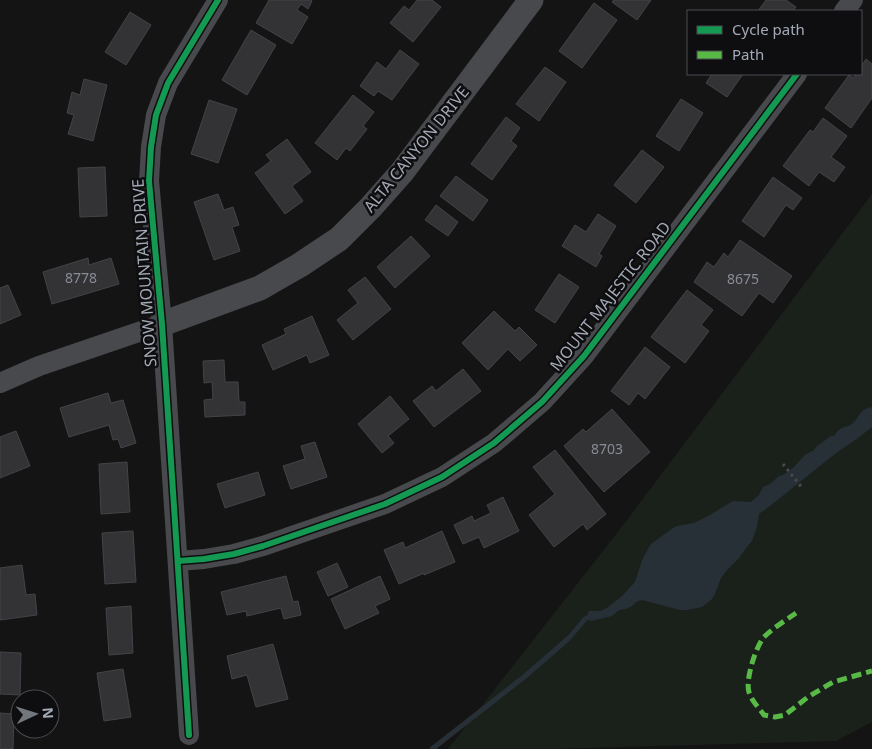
<svg xmlns="http://www.w3.org/2000/svg" width="872" height="749" font-family="'Noto Sans',sans-serif">
	<rect width="100%" height="100%" fill="#141414"/>
	<polygon fill="#1a211b" points="872,194 872,722 836,741 550,749 448,749 624,524"/>
	<path fill="#273036" d="M871,407l1,2v18l-14,11 -22,15 -66,53 -11,8 -2,13 -5,14 -6,7 -7,10 -12,12 -6,8 -6,16 -3,5 -10,8 -15,3h-7l-38,-10 -6,2 -4,4 -6,3 -7,1 -7,6 -21,5 -4,-4 2,-6h11l7,-3 14,-11 14,-15 8,-24 8,-14 22,-16 4,-2 17,-3 14,-7 25,-15 18,1 8,-7 4,-8 7,-3 9,-8 4,-1 10,-7 12,-13 9,-5 3,-4 14,-10h3c7,-11 10,-7 18,-12 8,-6 5,-13 19,-17z"/>
	<g fill="none" stroke-linecap="round" stroke-linejoin="round">
		<polyline stroke="#273036" stroke-width="5" points="432,749 524,677 569,638 585,619 594,615"/>
	</g>
	<g fill="#333335" stroke="#424448">
		<polygon points="269,0 311,0 312,1 308,9 301,4 297,10 308,17 292,44 256,23"/>
		<polygon points="417,0 432,0 441,7 413,42 390,23 404,6 409,10"/>
		<polygon points="614,0 651,0 637,20 612,2"/>
		<polygon points="766,0 786,0 796,7 793,11 758,11"/>
		<polygon points="594,3 617,20 582,68 559,51"/>
		<polygon points="130,12 151,25 126,65 105,52"/>
		<polygon points="251,30 276,45 247,95 222,80"/>
		<polygon points="400,50 419,64 392,100 378,91 374,96 360,86 377,62 386,69"/>
		<polygon points="866,59 872,64 872,98 851,128 825,108 849,75 853,78 856,74 861,74 861,67"/>
		<polygon points="545,67 566,82 539,121 516,104"/>
		<polygon points="712,74 743,74 727,97 706,83"/>
		<polygon points="84,79 107,85 93,141 68,134 74,115 67,113 72,92 80,95"/>
		<polygon points="353,95 374,112 363,126 367,129 350,151 346,148 337,160 315,143"/>
		<polygon points="681,99 703,113 679,151 656,136"/>
		<polygon points="209,100 237,109 218,163 191,154"/>
		<polygon points="506,117 520,128 511,141 517,146 492,180 471,164"/>
		<polygon points="823,118 847,136 831,157 845,167 834,182 819,172 809,186 783,166 810,130 813,132"/>
		<polygon points="287,139 311,172 292,186 303,201 285,214 255,173 271,161 266,155"/>
		<polygon points="642,150 664,167 636,203 614,185"/>
		<polygon points="105,167 107,216 80,217 78,168"/>
		<polygon points="456,176 488,200 473,221 440,196"/>
		<polygon points="773,177 802,198 793,210 786,205 764,237 742,221"/>
		<polygon points="218,194 224,210 233,207 239,225 232,227 240,251 214,260 194,202"/>
		<polygon points="436,205 458,222 448,236 425,220"/>
		<polygon points="598,214 616,226 599,254 602,256 596,267 562,246 575,225 586,232"/>
		<polygon points="411,236 430,256 395,288 377,267"/>
		<polygon points="740,240 792,276 773,303 759,293 742,316 694,282 707,262 714,267 724,253 728,257"/>
		<polygon points="88,258 89,265 111,258 119,284 52,304 43,272"/>
		<polygon points="559,274 579,287 555,323 535,310"/>
		<polygon points="365,277 391,309 353,340 337,320 358,303 348,290"/>
		<polygon points="8,285 21,315 0,324 0,288"/>
		<polygon points="687,290 713,310 701,325 709,331 685,363 651,337"/>
		<polygon points="494,311 515,331 519,327 537,345 520,361 508,349 488,370 462,343"/>
		<polygon points="312,316 329,355 310,363 307,355 273,370 262,345 286,334 284,329"/>
		<polygon points="645,347 670,367 645,399 638,393 629,405 611,391"/>
		<polygon points="224,360 225,382 238,382 239,402 245,402 245,415 205,417 204,400 213,399 212,382 204,383 203,361"/>
		<polygon points="463,369 481,391 434,427 413,401 432,386 436,391"/>
		<polygon points="108,393 111,403 123,400 136,443 121,448 118,439 113,440 109,425 69,437 60,408"/>
		<polygon points="390,396 409,419 388,436 394,443 382,453 358,424"/>
		<polygon points="612,409 650,452 604,492 564,446 583,429 586,432"/>
		<polygon points="16,431 30,466 0,478 0,437"/>
		<polygon points="315,442 327,477 291,489 283,466 305,459 301,446"/>
		<polygon points="555,450 606,514 587,530 583,524 554,547 529,515 555,494 533,467"/>
		<polygon points="127,462 130,512 101,514 99,464"/>
		<polygon points="258,472 265,495 225,508 217,484"/>
		<polygon points="503,497 519,531 484,548 479,537 463,544 454,525 472,516 474,521 491,513 487,505"/>
		<polygon points="133,531 136,582 105,584 102,533"/>
		<polygon points="442,531 455,562 424,575 424,573 399,584 384,550 403,542 405,548"/>
		<polygon points="337,563 348,587 328,596 317,572"/>
		<polygon points="22,565 26,595 35,594 37,615 0,620 0,568"/>
		<polygon points="286,576 293,602 298,601 301,615 284,619 281,608 247,616 246,611 227,615 221,592"/>
		<polygon points="380,576 390,599 375,606 379,613 345,629 331,599"/>
		<polygon points="131,606 133,653 109,655 106,608"/>
		<polygon points="273,644 288,699 256,707 247,675 232,679 227,656"/>
		<polygon points="0,652 21,653 20,695 0,694"/>
		<polygon points="123,669 131,717 104,721 97,673"/>
		<polygon points="0,713 14,714 13,749 0,749"/>
	</g>
	<g fill="none" stroke-linecap="round" stroke-linejoin="round">
		<polyline stroke="#4a4b4f" stroke-width="3" stroke-dasharray="2.5 4" stroke-linecap="butt" points="783,464 803,489"/>
		<g stroke="#48494d" stroke-width="20">
			<polyline points="844,11 853,0"/>
			<polyline points="0,383 39,366 162,324"/>
			<polyline points="178,561 204,559 234,554 263,546 385,504 442,477 494,443 542,402 584,356 797,74"/>
			<polyline points="189,735 162,324 149,181 151,147 156,115 168,83 218,0"/>
		</g>
		<polyline stroke="#48494d" stroke-width="25" points="162,324 260,288 300,265 339,239 371,207 402,172 531,0"/>
		<path stroke="#58b947" stroke-width="5" stroke-dasharray="10 5" stroke-linecap="butt" d="M796,613c-10,7 -23,15 -32,24 -8,9 -19,43 -15,55 2,8 10,16 15,23l11,2 10,-2 23,-18 25,-15 39,-11"/>
		<g stroke="#0e0e10" stroke-width="9">
			<g id="cycleway">
				<polyline points="178,561 204,559 234,554 263,546 385,504 442,477 494,443 542,402 584,356 797,74"/>
				<polyline points="189,735 162,324 149,181 151,147 156,115 168,83 218,0"/>
			</g>
		</g>
		<use href="#cycleway" stroke="#139951" stroke-width="6"/>
	</g>
	<g text-anchor="middle" stroke-width="5" stroke-linejoin="round" paint-order="stroke">
		<g font-size="14" fill="#888c96">
			<text x="81" y="283">8778</text>
			<text x="743" y="284">8675</text>
			<text x="607" y="454">8703</text>
		</g>
		<g font-size="16" fill="#a4aab6" stroke="#0e0e10">
			<text transform="translate(416 149) rotate(-51)" y="6">ALTA CANYON DRIVE</text>
			<text transform="translate(144 273) rotate(-94)" y="6">SNOW MOUNTAIN DRIVE</text>
			<text transform="translate(610 296) rotate(-52)" y="6">MOUNT MAJESTIC ROAD</text>
		</g>
	</g>
	<rect x="687" y="10" width="175" height="65" fill="#0e0e10" stroke="#4a4c52"/>
	<rect x="697" y="26" width="25" height="8" fill="#139951" stroke="#4a4c52"/>
	<text x="732" y="35" font-size="15" fill="#a4aab6">Cycle path</text>
	<rect x="697" y="51" width="25" height="8" fill="#58b947" stroke="#4a4c52"/>
	<text x="732" y="60" font-size="15" fill="#a4aab6">Path</text>
	<g transform="translate(35 714) rotate(86)"><circle r="24" fill="#0e0e10" stroke="#4a4c52"/>
	<path d="M0-4L9 19L0 12L-9 19Z" fill="#72767d"/>
	<text y="-8" font-size="14" font-weight="bold" text-anchor="middle" fill="#a4aab6">N</text>
	</g>
</svg>
